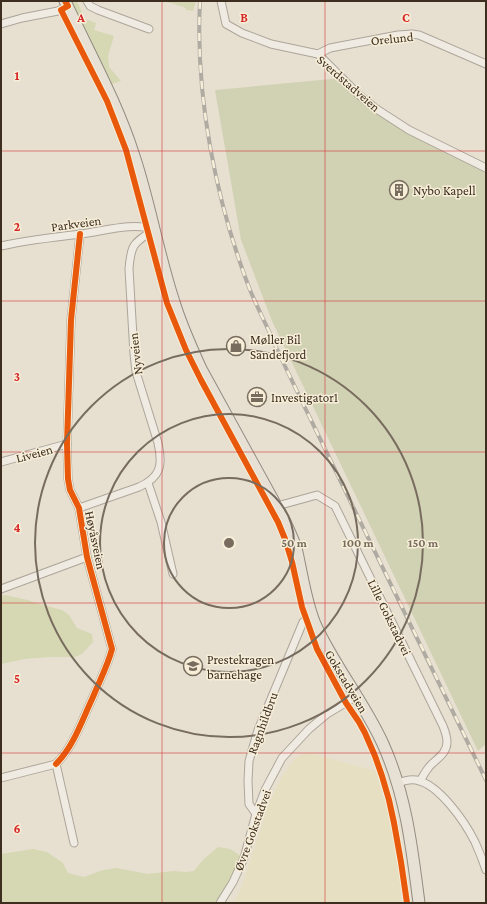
<svg xmlns="http://www.w3.org/2000/svg" width="487" height="904" font-family="'Crimson Pro',serif">
	<rect width="100%" height="100%" fill="#e7e0d1"/>
	<polygon fill="#e6dfc2" points="310,753 376,771 382,795 386,804 396,850 402,903 233,903 241,889 269,803 276,788 284,773 293,761 299,755"/>
	<g fill="#d6d7b3">
		<polygon points="72,1 77,1 85,19 96,23 94,30 114,36 108,56 109,67 121,81 112,84 78,16"/>
		<polygon points="165,1 196,1 193,11 186,10 186,8"/>
		<polygon points="5,595 28,600 36,603 62,610 69,615 77,628 92,634 93,642 82,654 75,657 49,657 25,659 1,664 1,596"/>
		<polygon points="218,847 230,849 244,858 220,903 1,903 1,854 33,849 47,852 63,863 68,873 84,877 103,870 116,868 148,874 173,871 186,872 194,871 203,860"/>
	</g>
	<polygon fill="#d1d1b3" points="342,78 375,108 486,168 486,744 478,751 272,321 241,240 215,90"/>
	<g fill="none" stroke-linecap="round" stroke-linejoin="round">
		<g stroke="#ada599" stroke-width="9">
			<g id="minor">
				<polyline points="87,1 90,6 98,10 149,29"/>
				<polyline points="221,1 226,24 242,33 271,44 318,54 358,94 375,108 409,130 486,168"/>
				<polyline points="1,24 22,18 58,11 68,6"/>
				<polyline points="318,54 330,48 398,35 412,34 419,35 486,64"/>
				<path d="M1,246c27,-6 53,-9 80,-12 24,-3 50,-12 74,-5"/>
				<polyline points="1,462 67,444"/>
				<polyline points="148,483 161,522 173,574"/>
				<path d="M277,506l40,-11 18,11 108,220c2,5 4,10 4,16 0,12 -11,17 -18,25 -4,5 -6,9 -9,14"/>
				<path d="M79,508l60,-21c22,-10 24,-22 19,-44l-22,-71 -2,-18 -5,-85c2,-26 5,-26 26,-40"/>
				<polyline points="1,589 87,557"/>
				<path d="M56,764c18,-18 26,-44 37,-67 6,-15 15,-32 19,-48l-25,-92 -8,-49 -9,-18 -2,-11 -1,-35 4,-124 9,-86"/>
				<polyline points="56,764 74,843"/>
				<polyline points="1,778 56,764"/>
				<path d="M398,783c5,-2 12,-4 18,-3 23,4 49,42 59,62 4,9 8,19 11,28"/>
				<polyline points="256,814 249,804 248,781 249,761 258,730 303,622 312,617"/>
				<polyline points="220,903 233,882 244,858 256,814 265,790 282,758 309,729 327,714 357,696"/>
			</g>
		</g>
		<g stroke="#928b80" stroke-width="13">
			<path id="primary" d="M65,1c24,52 52,101 69,155 16,48 24,98 40,146 7,23 17,45 27,67l84,153c4,9 8,17 11,26 6,25 9,52 19,76 19,42 49,78 68,120 23,51 29,104 36,159"/>
		</g>
		<use href="#minor" stroke="#efebe3" stroke-width="7"/>
		<use href="#primary" stroke="#e6e1d4" stroke-width="11"/>
		<g stroke="#afaaa2" stroke-width="4">
			<path id="rail" d="M200,1c-5,95 16,201 50,289 8,19 18,38 26,57 21,45 43,89 64,133 49,100 98,200 146,300"/>
		</g>
		<use href="#rail" stroke="#f7eed8" stroke-width="2.5" stroke-dasharray="8" stroke-linecap="butt"/>
		<g stroke="#f7eed8" stroke-width="8">
			<g id="cycleway">
				<polyline points="65,1 68,6 61,10 107,101 126,150 167,303 186,350 201,380 278,522 285,539 292,562 302,607 317,649 346,703 359,722 365,733 375,756 382,776 389,800 394,823 401,862 407,903"/>
				<path d="M56,764c18,-18 26,-44 37,-67 6,-15 15,-32 19,-48l-25,-92 -8,-49 -9,-18 -2,-11 -1,-35 4,-124 9,-86"/>
			</g>
		</g>
		<use href="#cycleway" stroke="#e8590c" stroke-width="6"/>
	</g>
	<path fill="none" stroke="#d62828" stroke-width="1" stroke-opacity="0.55" d="M162,1v902M325,1v902M1,151h485M1,301h485M1,452h485M1,603h485M1,753h485"/>
	<g fill="none" stroke="#786c5e" stroke-width="2">
		<circle cx="229" cy="543" r="65"/>
		<circle cx="229" cy="543" r="129"/>
		<circle cx="229" cy="543" r="194"/>
	</g>
	<defs>
		<g id="building-ring" transform="scale(1)"><circle r="9.5" fill="#f7eed8" stroke="#786c5e" stroke-width="1.5"/><path d="M-4-6H4V6H1V3H-1V6H-4ZM-2.5-4.3h1.7v1.8h-1.7ZM.8-4.3h1.7v1.8H.8ZM-2.5-1h1.7V.8h-1.7ZM.8-1h1.7V.8H.8Z" fill="#786c5e"/></g>
		<g id="shop-ring" transform="scale(1)"><circle r="9.5" fill="#f7eed8" stroke="#786c5e" stroke-width="1.5"/><path d="M-5-2.5h2.3a2.7 3.5 0 0 1 5.4 0H5L5.5 6h-11ZM-1.5-2.5h3a1.5 2.3 0 0 0-3 0Z" fill="#786c5e"/></g>
		<g id="office-ring" transform="scale(1)"><circle r="9.5" fill="#f7eed8" stroke="#786c5e" stroke-width="1.5"/><path d="M-6-3h4V-5.5h4V-3h4V5H-6ZM-1-4.5V-3h2v-1.5ZM-6 0V1H6V0Z" fill="#786c5e"/></g>
		<g id="school-ring" transform="scale(1)"><circle r="9.5" fill="#f7eed8" stroke="#786c5e" stroke-width="1.5"/><path d="M0-5L7-2L0 1L-7-2ZM-4 1L0 2.5L4 1V4Q0 6-4 4Z" fill="#786c5e"/></g>
	</defs>
	<g fill-rule="evenodd">
		<use href="#building-ring" x="399" y="190"/>
		<use href="#shop-ring" x="236" y="346"/>
		<use href="#office-ring" x="257" y="397"/>
		<use href="#school-ring" x="193" y="666"/>
	</g>
	<g text-anchor="middle" stroke-width="3" stroke-linejoin="round" paint-order="stroke">
		<g font-size="13" fill="#3d2e20" stroke="#f7eed8">
			<text transform="translate(392 38) rotate(-6)" y="5">Orelund</text>
			<text transform="translate(349 83) rotate(41)" y="5">Sverdstadveien</text>
			<text transform="translate(76 223) rotate(-8)" y="5">Parkveien</text>
			<text transform="translate(135 354) rotate(-97)" y="5">Nyveien</text>
			<text transform="translate(34 453) rotate(-15)" y="5">Liveien</text>
			<text transform="translate(96 540) rotate(78)" y="5">Høyåsveien</text>
			<text transform="translate(390 617) rotate(64)" y="5">Lille Gokstadvei</text>
			<text transform="translate(347 681) rotate(59)" y="5">Gokstadveien</text>
			<text transform="translate(262 723) rotate(-70)" y="5">Ragnhildbru</text>
			<text transform="translate(252 830) rotate(-70)" y="5">Øvre Gokstadvei</text>
		</g>
		<g font-size="13" fill="#3d2e20" stroke="#f7eed8" text-anchor="start">
			<text x="413" y="195">Nybo Kapell</text>
			<text x="250" y="344">Møller Bil<tspan x="250" dy="15">Sandefjord</tspan></text>
			<text x="271" y="402">Investigator1</text>
			<text x="207" y="664">Prestekragen<tspan x="207" dy="15">barnehage</tspan></text>
		</g>
	</g>
	<g font-size="13" text-anchor="middle" font-weight="bold" fill="#d62828" stroke="#f7eed8" stroke-width="3" stroke-linejoin="round" paint-order="stroke">
		<text x="81" y="22">A</text>
		<text x="244" y="22">B</text>
		<text x="406" y="22">C</text>
		<text x="17" y="80">1</text>
		<text x="17" y="231">2</text>
		<text x="17" y="381">3</text>
		<text x="17" y="532">4</text>
		<text x="17" y="683">5</text>
		<text x="17" y="833">6</text>
	</g>
	<circle cx="229" cy="543" r="6" fill="#786c5e" stroke="#f7eed8" stroke-width="2"/>
	<g font-size="12" text-anchor="middle" font-weight="bold" fill="#786c5e" stroke="#f7eed8" stroke-width="3" stroke-linejoin="round" paint-order="stroke">
		<text x="294" y="547">50 m</text>
		<text x="358" y="547">100 m</text>
		<text x="423" y="547">150 m</text>
	</g>
	<rect width="487" height="904" fill="none" stroke="#3d2e20" stroke-width="4"/>
</svg>
